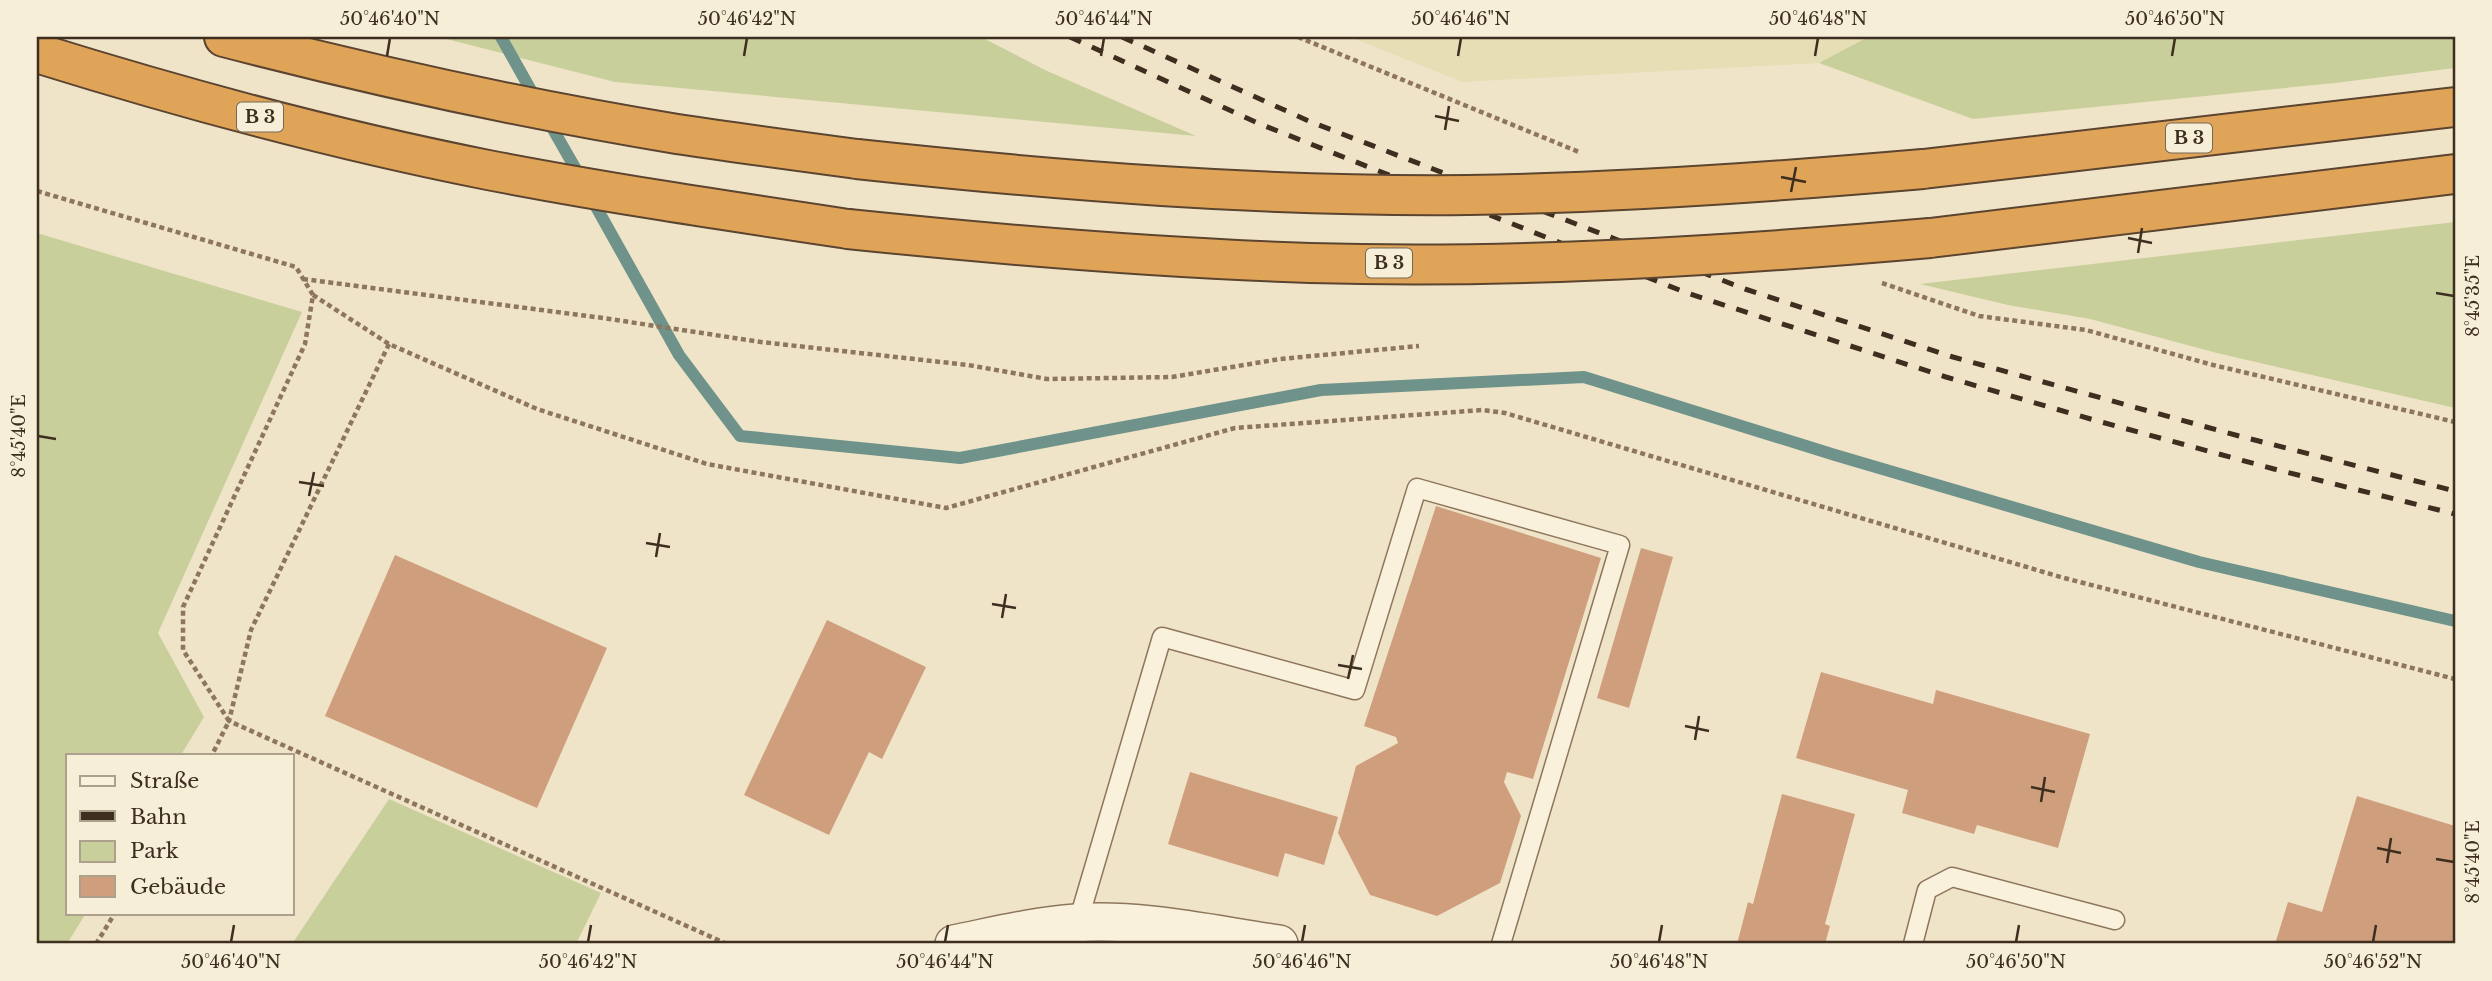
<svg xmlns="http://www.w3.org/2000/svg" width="2492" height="981" font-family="'Libre Baskerville',serif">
	<rect width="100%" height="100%" fill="#f0e4c8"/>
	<polygon fill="#e6deb5" points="1350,37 1868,37 1819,63 1462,82"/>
	<g fill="#c9cf9b">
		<polygon points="439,37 981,37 1045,70 1196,136 615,82"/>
		<polygon points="1868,37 2455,37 2455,68 2335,83 1973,119 1819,63"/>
		<polygon points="2455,222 2455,408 2217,353 2090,319 2008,305 1920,284"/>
		<polygon points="37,233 302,312 158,633 204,717 181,755 68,755 68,913 86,913 67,944 37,944"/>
		<polygon points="389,799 601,893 576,944 292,944"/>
	</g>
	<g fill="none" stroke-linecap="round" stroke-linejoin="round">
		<g stroke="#6f938a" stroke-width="12">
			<polyline points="501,37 537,101"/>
			<polyline points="546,117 582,180"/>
			<polyline points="590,196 679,355 740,436 960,458 1321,390 1584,377 1835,455 2199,562 2455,621"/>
		</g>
	</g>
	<g fill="#cf9f7d">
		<polygon points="1436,506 1601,558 1533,779 1507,772 1504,782 1521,816 1500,883 1437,916 1370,895 1338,833 1356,766 1398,743 1396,737 1364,726"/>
		<polygon points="1641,548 1673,557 1629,708 1597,698"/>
		<polygon points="395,555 607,648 537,808 325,716"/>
		<polygon points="827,620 926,667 882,759 869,752 829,835 744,795"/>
		<polygon points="1821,672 1933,704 1936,690 2090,734 2058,848 1977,825 1974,834 1902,813 1908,790 1796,758"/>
		<polygon points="1190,772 1338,817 1324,865 1285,853 1278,877 1168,844"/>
		<polygon points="1782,794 1855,814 1825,924 1830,926 1825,944 1737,944 1748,902 1753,904"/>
		<polygon points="2357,796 2455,826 2455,944 2275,944 2288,902 2322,912"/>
	</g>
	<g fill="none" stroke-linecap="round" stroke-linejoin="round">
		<g stroke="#8d765c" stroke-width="21">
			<g id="lane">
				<polyline points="1078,922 1162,637 1355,690 1417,488 1620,545 1501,944"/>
				<polyline points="1913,944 1927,890 1952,877 2115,920"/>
			</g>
		</g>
		<g stroke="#8d765c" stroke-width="40">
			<path id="street" d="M954,944c40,-8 80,-18 122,-21 64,-5 139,12 203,21"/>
		</g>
		<g stroke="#5b4430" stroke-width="42">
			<g id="highway">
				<path d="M224,37c150,39 301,72 453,97 60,9 120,17 180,25"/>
				<path d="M37,53c148,46 299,87 451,117 119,23 240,41 360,59"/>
				<polyline points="1923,169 2455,107"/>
				<polyline points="1930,238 2455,174"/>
			</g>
		</g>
		<g stroke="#8d765c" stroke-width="4.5" stroke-dasharray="5 3.5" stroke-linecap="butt">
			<polyline points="1298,37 1579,152"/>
			<polyline points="37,191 296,267 313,295 305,344 183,607 183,650 229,721 212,755"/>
			<polyline points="303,279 603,318 761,342 968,365 1047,379 1172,377 1280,359 1419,346"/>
			<polyline points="1882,283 1979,316 2086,330 2213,365 2455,422"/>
			<polyline points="313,295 389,344 537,409 707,464 946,508 1235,428 1482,410 1505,413 2064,578 2455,679"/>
			<polyline points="389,344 251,630 229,721 727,944"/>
			<polyline points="96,944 115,913"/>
		</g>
		<use href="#lane" stroke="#faf1dc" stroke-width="18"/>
		<use href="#street" stroke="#faf1dc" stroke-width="37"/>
		<use href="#highway" stroke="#e0a458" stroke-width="38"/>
		<g stroke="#3d2e20" stroke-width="5" stroke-dasharray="12 12" stroke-linecap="butt">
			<polyline points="1070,37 1260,124 1687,293 1946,377 2094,420 2274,469 2455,514"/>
			<polyline points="1122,37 1311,122 1745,289 1953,357 2239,436 2455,491"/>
		</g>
		<g stroke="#5b4430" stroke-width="42" stroke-linecap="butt">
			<g id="highway-bridge">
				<path d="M857,159c203,22 406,38 611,36 152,-2 304,-13 455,-26"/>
				<path d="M848,229c154,16 308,29 462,34 207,6 414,-7 620,-25"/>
			</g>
		</g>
		<use href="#highway-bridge" stroke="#e0a458" stroke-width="38"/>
	</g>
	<path fill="none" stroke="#3d2e20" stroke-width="2.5" d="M387,56l3,-18M744,56l3,-18M1101,56l3,-18M1458,56l3,-18M1815,56l3,-18M2172,56l3,-18M1435,116l24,5M1445,130l4,-24M1781,177l25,5M1791,192l5,-25M2128,238l24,5M2138,253l4,-25M2436,293l18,3M38,436l18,3M299,482l25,4M309,496l5,-24M646,543l24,4M656,557l4,-24M992,604l24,4M1002,618l4,-24M1338,665l24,4M1348,679l5,-24M1685,726l24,5M1695,740l4,-24M2031,787l24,5M2041,802l4,-25M2377,848l24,5M2436,859l18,3M2387,863l4,-25M231,942l3,-17M588,942l3,-17M945,942l3,-17M1302,942l3,-17M1659,942l3,-17M2016,942l3,-17M2373,942l3,-17"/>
	<g text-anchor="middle" stroke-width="6" stroke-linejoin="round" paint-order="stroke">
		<g fill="#f7eed8" stroke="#756857" stroke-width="2">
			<rect x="237" y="102.5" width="46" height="29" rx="5"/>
			<rect x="2166" y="123.5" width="46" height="29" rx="5"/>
			<rect x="1366" y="248.5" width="46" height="29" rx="5"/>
		</g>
		<g font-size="18" font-weight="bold" fill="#3d2e20">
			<text x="260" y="123">B 3</text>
			<text x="2189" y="144">B 3</text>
			<text x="1389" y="269">B 3</text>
		</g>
	</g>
	<rect width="2492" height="981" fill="none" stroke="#f7eed8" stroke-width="77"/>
	<rect x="66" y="754" width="228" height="161" fill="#f7eed8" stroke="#ada18e" stroke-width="2"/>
	<rect x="80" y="776" width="35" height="10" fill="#faf1dc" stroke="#ada18e" stroke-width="2"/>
	<text x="130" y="788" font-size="21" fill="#3d2e20">Straße</text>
	<rect x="80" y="811" width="35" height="10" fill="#3d2e20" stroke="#ada18e" stroke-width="2"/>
	<text x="130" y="824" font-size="21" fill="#3d2e20">Bahn</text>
	<rect x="80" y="841" width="35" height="21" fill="#c9cf9b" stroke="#ada18e" stroke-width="2"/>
	<text x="130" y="858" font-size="21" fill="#3d2e20">Park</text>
	<rect x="80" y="876" width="35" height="21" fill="#cf9f7d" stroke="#ada18e" stroke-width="2"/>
	<text x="130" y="894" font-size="21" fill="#3d2e20">Gebäude</text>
	<rect x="38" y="38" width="2416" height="904" fill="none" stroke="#3d2e20" stroke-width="2.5"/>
	<g font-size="18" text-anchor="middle" fill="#3d2e20">
		<text x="390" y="25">50°46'40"N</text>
		<text x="747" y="25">50°46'42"N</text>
		<text x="1104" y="25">50°46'44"N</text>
		<text x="1461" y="25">50°46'46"N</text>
		<text x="1818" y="25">50°46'48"N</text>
		<text x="2175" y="25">50°46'50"N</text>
		<text transform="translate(2473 296) rotate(-90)" y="6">8°45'35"E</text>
		<text transform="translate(19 436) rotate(-90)" y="6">8°45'40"E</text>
		<text transform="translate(2473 862) rotate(-90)" y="6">8°45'40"E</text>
		<text x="231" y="968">50°46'40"N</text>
		<text x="588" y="968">50°46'42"N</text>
		<text x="945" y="968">50°46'44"N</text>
		<text x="1302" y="968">50°46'46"N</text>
		<text x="1659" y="968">50°46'48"N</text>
		<text x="2016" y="968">50°46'50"N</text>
		<text x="2373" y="968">50°46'52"N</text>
	</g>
</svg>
